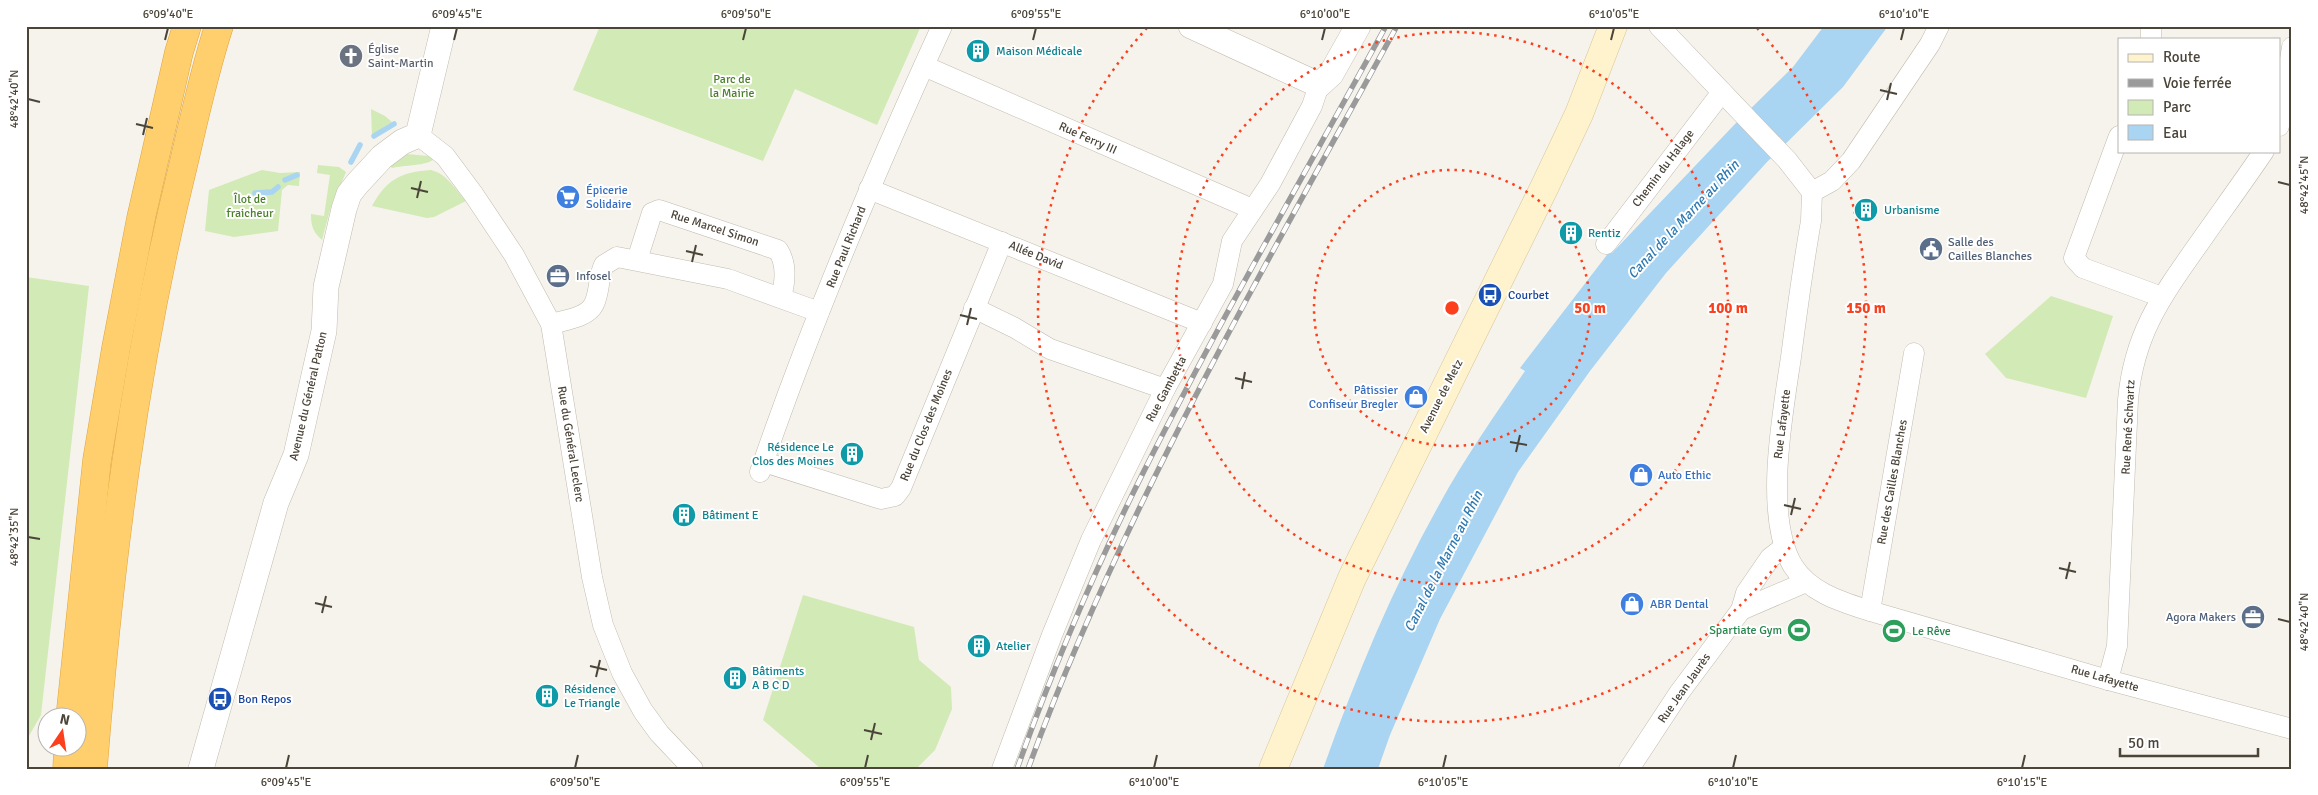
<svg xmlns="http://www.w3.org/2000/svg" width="2318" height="795" font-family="Signika,sans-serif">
	<rect width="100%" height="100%" fill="#f6f3ec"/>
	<g fill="#d2eab5">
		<polygon points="600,26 921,26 877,125 795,89 763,161 573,90"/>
		<polygon points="371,109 385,116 392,122 372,135"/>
		<path d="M407,154l21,2 6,3c-7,7 -30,6 -42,9l-3,-3 12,-9z"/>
		<path d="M318,165l21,2 7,5 -16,38 -8,30c-9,-8 -11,-14 -11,-26l13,2 6,-41 -13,-2z"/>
		<polygon points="262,170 280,173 300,172 299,186 288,185 282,190 278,231 234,237 205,231 209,190"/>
		<path d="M431,170c16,4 24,19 35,31l-32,16 -7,1 -55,-12c15,-27 29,-34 59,-36z"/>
		<polygon points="26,277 89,286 41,715 26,741"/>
		<polygon points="2051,296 2113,316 2086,398 2006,378 1985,354"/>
		<polygon points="803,595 914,627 919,660 951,687 952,709 935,750 916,769 820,768 763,720"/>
	</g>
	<path fill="#a9d4f2" d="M1824,26h64l-45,61 -76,75 -101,111 -76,98 -72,101 -78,147 -50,116 -12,34h-55c32,-90 69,-180 116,-264 25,-46 56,-90 86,-134l-5,-3 90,-117 2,2 123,-129 58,-57z"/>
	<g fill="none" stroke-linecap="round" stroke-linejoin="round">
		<g stroke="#a9d4f2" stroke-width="5.5">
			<polyline points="374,136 394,124"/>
			<polyline points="351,162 360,145"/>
			<polyline points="285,180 297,175"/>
			<polyline points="255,193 272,192 278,187"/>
		</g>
		<g stroke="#c2bbae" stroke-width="21">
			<g id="minor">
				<path d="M1659,26l128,134 25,32 -1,29c-8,45 -14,90 -20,136 -8,55 -28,159 2,209 17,27 49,36 77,45l238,69 184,49"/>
				<polyline points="2151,26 2151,39"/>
				<polyline points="924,66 1252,209"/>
				<polyline points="2279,126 2292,47"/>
				<polyline points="418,135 445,156 474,195 514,255 551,324 592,577 603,625 622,673 643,711 659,733 693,769"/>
				<polyline points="2119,136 2074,258 2083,268 2162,297"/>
				<polyline points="869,189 1202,323"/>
				<polyline points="1812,192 1832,181 1851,161 1930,44 1939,26"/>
				<polyline points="1606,244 1722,92"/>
				<path d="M637,260l15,-47 7,-3 119,40c9,14 7,33 3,47"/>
				<polyline points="974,308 1015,328 1050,349 1165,389"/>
				<path d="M551,324c14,-4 36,-6 43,-20 6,-12 4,-27 10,-39l13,-8 111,22 91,33"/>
				<polyline points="764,462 881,499 895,496 901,488 1002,242"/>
				<path d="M760,472c52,-152 115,-300 182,-446"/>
				<polyline points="1741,610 1806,582"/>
				<polyline points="1870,611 1914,353"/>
				<path d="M2108,680l9,-34 11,-246c6,-67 34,-104 72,-158 21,-30 43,-60 64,-91"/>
				<polyline points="1002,769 1052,635 1091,540 1165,389 1223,284 1232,241 1270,184 1312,106 1319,85"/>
				<polyline points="1629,769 1679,693 1741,610 1746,593 1770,558 1784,547"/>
			</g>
		</g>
		<g stroke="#c2bbae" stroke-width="26">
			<g id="tertiary">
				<polyline points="1191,26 1319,85 1331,74 1358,26"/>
				<polyline points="201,769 276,503 296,455 324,331 326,287 344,209 349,194 357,184 382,157 402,142 418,135 444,26"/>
			</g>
		</g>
		<g stroke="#d6c79b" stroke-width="29">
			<polyline id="secondary" points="1273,769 1352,578 1545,186 1579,114 1613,26"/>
		</g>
		<g stroke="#e0a43c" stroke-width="29">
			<g id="motorway">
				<polyline points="70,718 97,460 116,348 141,218 179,52 187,26"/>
				<polyline points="67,769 68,748"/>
				<path d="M93,769c16,-203 41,-405 90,-603 11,-47 21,-94 36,-140"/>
			</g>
		</g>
		<use href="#minor" stroke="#fff" stroke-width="20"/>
		<use href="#tertiary" stroke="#fff" stroke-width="25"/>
		<use href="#secondary" stroke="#fff3cd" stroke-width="28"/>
		<use href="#motorway" stroke="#ffcf6e" stroke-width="28"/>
		<g stroke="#9a9a9a" stroke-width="5.5">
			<g id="rail">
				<path d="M1017,769c36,-101 78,-200 126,-296 76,-151 161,-298 243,-447"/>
				<path d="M1028,769c95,-261 236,-500 369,-743"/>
			</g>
		</g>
		<use href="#rail" stroke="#fff" stroke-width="4" stroke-dasharray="11" stroke-linecap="butt"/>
	</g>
	<path fill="none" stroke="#4b4439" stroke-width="2" d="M165,40l3,-12M454,40l3,-12M743,40l3,-12M1033,40l3,-12M1322,40l3,-12M1611,40l3,-12M1901,40l3,-12M1880,90l17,4M28,99l12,3M1887,100l4,-17M136,124l17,4M143,135l4,-17M2278,182l12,3M411,188l17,4M417,198l4,-17M686,251l17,4M692,262l4,-17M960,315l17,4M967,325l4,-17M1235,378l17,4M1242,389l3,-17M1510,442l17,3M1516,452l4,-17M1784,505l17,4M1791,515l4,-17M28,537l12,2M2059,568l17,4M2066,579l4,-17M315,603l17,4M322,613l4,-17M2278,619l12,3M590,666l17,4M596,677l4,-17M864,730l18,4M871,740l4,-17M286,768l3,-13M575,768l3,-13M865,768l3,-13M1154,768l3,-13M1443,768l3,-13M1733,768l3,-13M2022,768l3,-13"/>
	<g fill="none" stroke="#fc3f1d" stroke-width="2.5" stroke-dasharray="2.5 5">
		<circle cx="1452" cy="308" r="138"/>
		<circle cx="1452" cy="308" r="276"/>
		<path d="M1757 28A414 414 0 1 1 1147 28"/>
	</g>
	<defs>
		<g id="building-disc" transform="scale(1.25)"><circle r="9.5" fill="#0f9aa8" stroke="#fff"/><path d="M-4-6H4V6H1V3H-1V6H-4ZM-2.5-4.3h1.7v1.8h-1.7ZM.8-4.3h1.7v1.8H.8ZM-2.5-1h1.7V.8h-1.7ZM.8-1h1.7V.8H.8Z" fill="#fff"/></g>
		<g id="church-disc" transform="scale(1.25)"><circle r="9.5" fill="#6b7280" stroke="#fff"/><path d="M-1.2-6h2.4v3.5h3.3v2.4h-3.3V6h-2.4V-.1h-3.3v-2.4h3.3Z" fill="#fff"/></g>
		<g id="supermarket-disc" transform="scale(1.25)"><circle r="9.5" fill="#3f7fe0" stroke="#fff"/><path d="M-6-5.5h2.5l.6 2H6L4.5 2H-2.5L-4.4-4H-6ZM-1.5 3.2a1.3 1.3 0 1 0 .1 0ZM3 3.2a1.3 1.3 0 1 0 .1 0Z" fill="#fff"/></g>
		<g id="civic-disc" transform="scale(1.25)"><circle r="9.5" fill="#5c6f8a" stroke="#fff"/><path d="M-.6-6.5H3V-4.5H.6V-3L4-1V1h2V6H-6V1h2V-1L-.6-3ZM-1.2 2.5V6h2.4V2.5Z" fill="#fff"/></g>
		<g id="office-disc" transform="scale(1.25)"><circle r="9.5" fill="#5c6f8a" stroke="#fff"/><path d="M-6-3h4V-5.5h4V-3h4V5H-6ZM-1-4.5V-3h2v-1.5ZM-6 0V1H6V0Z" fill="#fff"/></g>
		<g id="bus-disc" transform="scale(1.25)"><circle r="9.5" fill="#1a4fb4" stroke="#fff"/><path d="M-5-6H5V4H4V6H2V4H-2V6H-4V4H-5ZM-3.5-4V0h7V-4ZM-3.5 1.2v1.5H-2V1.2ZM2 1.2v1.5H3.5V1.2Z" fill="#fff"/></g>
		<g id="shop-disc" transform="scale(1.25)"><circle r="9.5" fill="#3f7fe0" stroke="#fff"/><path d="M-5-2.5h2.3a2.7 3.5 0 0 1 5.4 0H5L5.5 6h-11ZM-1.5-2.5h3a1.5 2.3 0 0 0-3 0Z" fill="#fff"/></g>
		<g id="stadium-disc" transform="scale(1.25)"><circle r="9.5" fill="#2e9e5b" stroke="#fff"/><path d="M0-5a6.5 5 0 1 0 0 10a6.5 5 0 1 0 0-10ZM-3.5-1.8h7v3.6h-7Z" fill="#fff"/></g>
	</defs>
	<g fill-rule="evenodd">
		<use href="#building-disc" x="978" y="51"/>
		<use href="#church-disc" x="351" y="56"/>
		<use href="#supermarket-disc" x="568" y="197"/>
		<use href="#building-disc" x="1866" y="210"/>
		<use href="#building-disc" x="1571" y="233"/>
		<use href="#civic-disc" x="1931" y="249"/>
		<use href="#office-disc" x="558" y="276"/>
		<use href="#bus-disc" x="1490" y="295"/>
		<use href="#shop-disc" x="1416" y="397"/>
		<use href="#building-disc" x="852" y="454"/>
		<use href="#shop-disc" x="1641" y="475"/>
		<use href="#building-disc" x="684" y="515"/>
		<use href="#shop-disc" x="1632" y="604"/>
		<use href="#office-disc" x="2253" y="617"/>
		<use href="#stadium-disc" x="1799" y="630"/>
		<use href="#stadium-disc" x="1894" y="631"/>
		<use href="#building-disc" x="979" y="646"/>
		<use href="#building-disc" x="735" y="678"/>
		<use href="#building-disc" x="547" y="696"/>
		<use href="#bus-disc" x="220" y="699"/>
	</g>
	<g text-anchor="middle" stroke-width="4" stroke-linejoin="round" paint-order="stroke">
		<g font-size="12" fill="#5b616d" stroke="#fff" text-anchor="start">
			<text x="368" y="53">Église<tspan x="368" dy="14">Saint-Martin</tspan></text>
		</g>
		<g font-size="12" fill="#0d838f" stroke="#fff" text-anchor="start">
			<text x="996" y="55">Maison Médicale</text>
			<text x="1884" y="214">Urbanisme</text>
			<text x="1588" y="237">Rentiz</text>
			<text x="834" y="451" text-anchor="end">Résidence Le<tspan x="834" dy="14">Clos des Moines</tspan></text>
			<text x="702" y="519">Bâtiment E</text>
			<text x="996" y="650">Atelier</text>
			<text x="752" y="675">Bâtiments<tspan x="752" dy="14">A B C D</tspan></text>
			<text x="564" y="693">Résidence<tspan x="564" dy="14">Le Triangle</tspan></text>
		</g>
		<g font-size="12" fill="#4a7f2a" stroke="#fff">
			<text x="732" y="83">Parc de<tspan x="732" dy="14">la Mairie</tspan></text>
			<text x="250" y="203">Îlot de<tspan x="250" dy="14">fraicheur</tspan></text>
		</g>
		<g font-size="12" fill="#4b4439" stroke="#fff">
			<text transform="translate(1088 138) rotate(24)" y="4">Rue Ferry III</text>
			<text transform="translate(1663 168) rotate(-53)" y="4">Chemin du Halage</text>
			<text transform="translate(715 228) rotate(18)" y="4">Rue Marcel Simon</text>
			<text transform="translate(846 247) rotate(-68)" y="4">Rue Paul Richard</text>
			<text transform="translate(1036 255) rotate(22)" y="4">Allée David</text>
			<text transform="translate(1166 389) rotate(-62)" y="4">Rue Gambetta</text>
			<text transform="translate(308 396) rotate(-77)" y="4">Avenue du Général Patton</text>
			<text transform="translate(1441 396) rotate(-63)" y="4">Avenue de Metz</text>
			<text transform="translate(1782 424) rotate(-83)" y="4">Rue Lafayette</text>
			<text transform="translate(926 425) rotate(-68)" y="4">Rue du Clos des Moines</text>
			<text transform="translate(2128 427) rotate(-87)" y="4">Rue René Schvartz</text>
			<text transform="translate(571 444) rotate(81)" y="4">Rue du Général Leclerc</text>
			<text transform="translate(1892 482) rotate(-80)" y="4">Rue des Cailles Blanches</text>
			<text transform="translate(2105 678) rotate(16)" y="4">Rue Lafayette</text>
			<text transform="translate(1684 688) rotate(-55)" y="4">Rue Jean Jaurès</text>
		</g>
		<g font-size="12" fill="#366cbe" stroke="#fff" text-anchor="start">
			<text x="586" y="194">Épicerie<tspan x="586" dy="14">Solidaire</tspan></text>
			<text x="1398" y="394" text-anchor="end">Pâtissier<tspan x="1398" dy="14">Confiseur Bregler</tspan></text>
			<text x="1658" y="479">Auto Ethic</text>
			<text x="1650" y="608">ABR Dental</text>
		</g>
		<g font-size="12" fill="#4e5e75" stroke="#fff" text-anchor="start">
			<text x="1948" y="246">Salle des<tspan x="1948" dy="14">Cailles Blanches</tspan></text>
			<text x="576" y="280">Infosel</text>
			<text x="2236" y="621" text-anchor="end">Agora Makers</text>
		</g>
		<g font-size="12" fill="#164399" stroke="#fff" text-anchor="start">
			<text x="1508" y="299">Courbet</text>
			<text x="238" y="703">Bon Repos</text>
		</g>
		<g font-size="12" fill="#27864d" stroke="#fff" text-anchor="end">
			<text x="1782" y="634">Spartiate Gym</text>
			<text x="1912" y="635" text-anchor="start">Le Rêve</text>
		</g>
		<g font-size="14" font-style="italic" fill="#2e7ab2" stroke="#fff">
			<text transform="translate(1683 219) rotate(-47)" y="5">Canal de la Marne au Rhin</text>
			<text transform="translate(1443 561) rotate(-63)" y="5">Canal de la Marne au Rhin</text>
		</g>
	</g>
	<circle cx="1452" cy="308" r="8" fill="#fc3f1d" stroke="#fff" stroke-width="2.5"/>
	<g font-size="15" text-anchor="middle" font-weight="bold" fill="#fc3f1d" stroke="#fff" stroke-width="4" stroke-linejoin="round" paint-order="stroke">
		<text x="1590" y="313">50 m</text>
		<text x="1728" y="313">100 m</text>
		<text x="1866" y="313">150 m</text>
	</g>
	<rect width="2318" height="795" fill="none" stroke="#ffffff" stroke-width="55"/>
	<rect x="2118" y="38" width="162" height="115" fill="#ffffff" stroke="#b7b4b0"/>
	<rect x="2128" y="54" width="25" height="8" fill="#fff3cd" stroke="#b7b4b0"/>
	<text x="2163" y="62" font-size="15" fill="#4b4439">Route</text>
	<rect x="2128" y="79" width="25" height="8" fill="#9a9a9a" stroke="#b7b4b0"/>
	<text x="2163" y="88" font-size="15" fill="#4b4439">Voie ferrée</text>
	<rect x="2128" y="100" width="25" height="15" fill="#d2eab5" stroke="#b7b4b0"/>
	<text x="2163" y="112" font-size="15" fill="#4b4439">Parc</text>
	<rect x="2128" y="125" width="25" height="15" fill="#a9d4f2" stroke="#b7b4b0"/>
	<text x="2163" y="138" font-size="15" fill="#4b4439">Eau</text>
	<g transform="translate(62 732) rotate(13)"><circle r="24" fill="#ffffff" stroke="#b7b4b0"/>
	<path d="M0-4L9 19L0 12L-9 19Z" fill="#fc3f1d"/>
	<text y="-8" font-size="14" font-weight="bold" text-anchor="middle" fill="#4b4439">N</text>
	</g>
	<path d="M2120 748v8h138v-8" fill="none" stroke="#4b4439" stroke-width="2.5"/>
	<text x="2128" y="748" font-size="15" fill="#4b4439" stroke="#ffffff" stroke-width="4" paint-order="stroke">50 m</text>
	<rect x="28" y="28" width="2262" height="740" fill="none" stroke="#4b4439" stroke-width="2"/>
	<g font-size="12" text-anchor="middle" fill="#4b4439">
		<text x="168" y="18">6°09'40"E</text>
		<text x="457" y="18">6°09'45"E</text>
		<text x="746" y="18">6°09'50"E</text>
		<text x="1036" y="18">6°09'55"E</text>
		<text x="1325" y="18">6°10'00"E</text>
		<text x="1614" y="18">6°10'05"E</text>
		<text x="1904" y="18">6°10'10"E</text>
		<text transform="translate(14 99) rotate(-90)" y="4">48°42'40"N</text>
		<text transform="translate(2304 185) rotate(-90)" y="4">48°42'45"N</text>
		<text transform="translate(14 537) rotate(-90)" y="4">48°42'35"N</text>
		<text transform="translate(2304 622) rotate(-90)" y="4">48°42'40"N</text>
		<text x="286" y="786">6°09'45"E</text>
		<text x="575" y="786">6°09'50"E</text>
		<text x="865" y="786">6°09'55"E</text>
		<text x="1154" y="786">6°10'00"E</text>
		<text x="1443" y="786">6°10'05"E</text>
		<text x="1733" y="786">6°10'10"E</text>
		<text x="2022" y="786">6°10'15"E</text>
	</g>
</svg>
